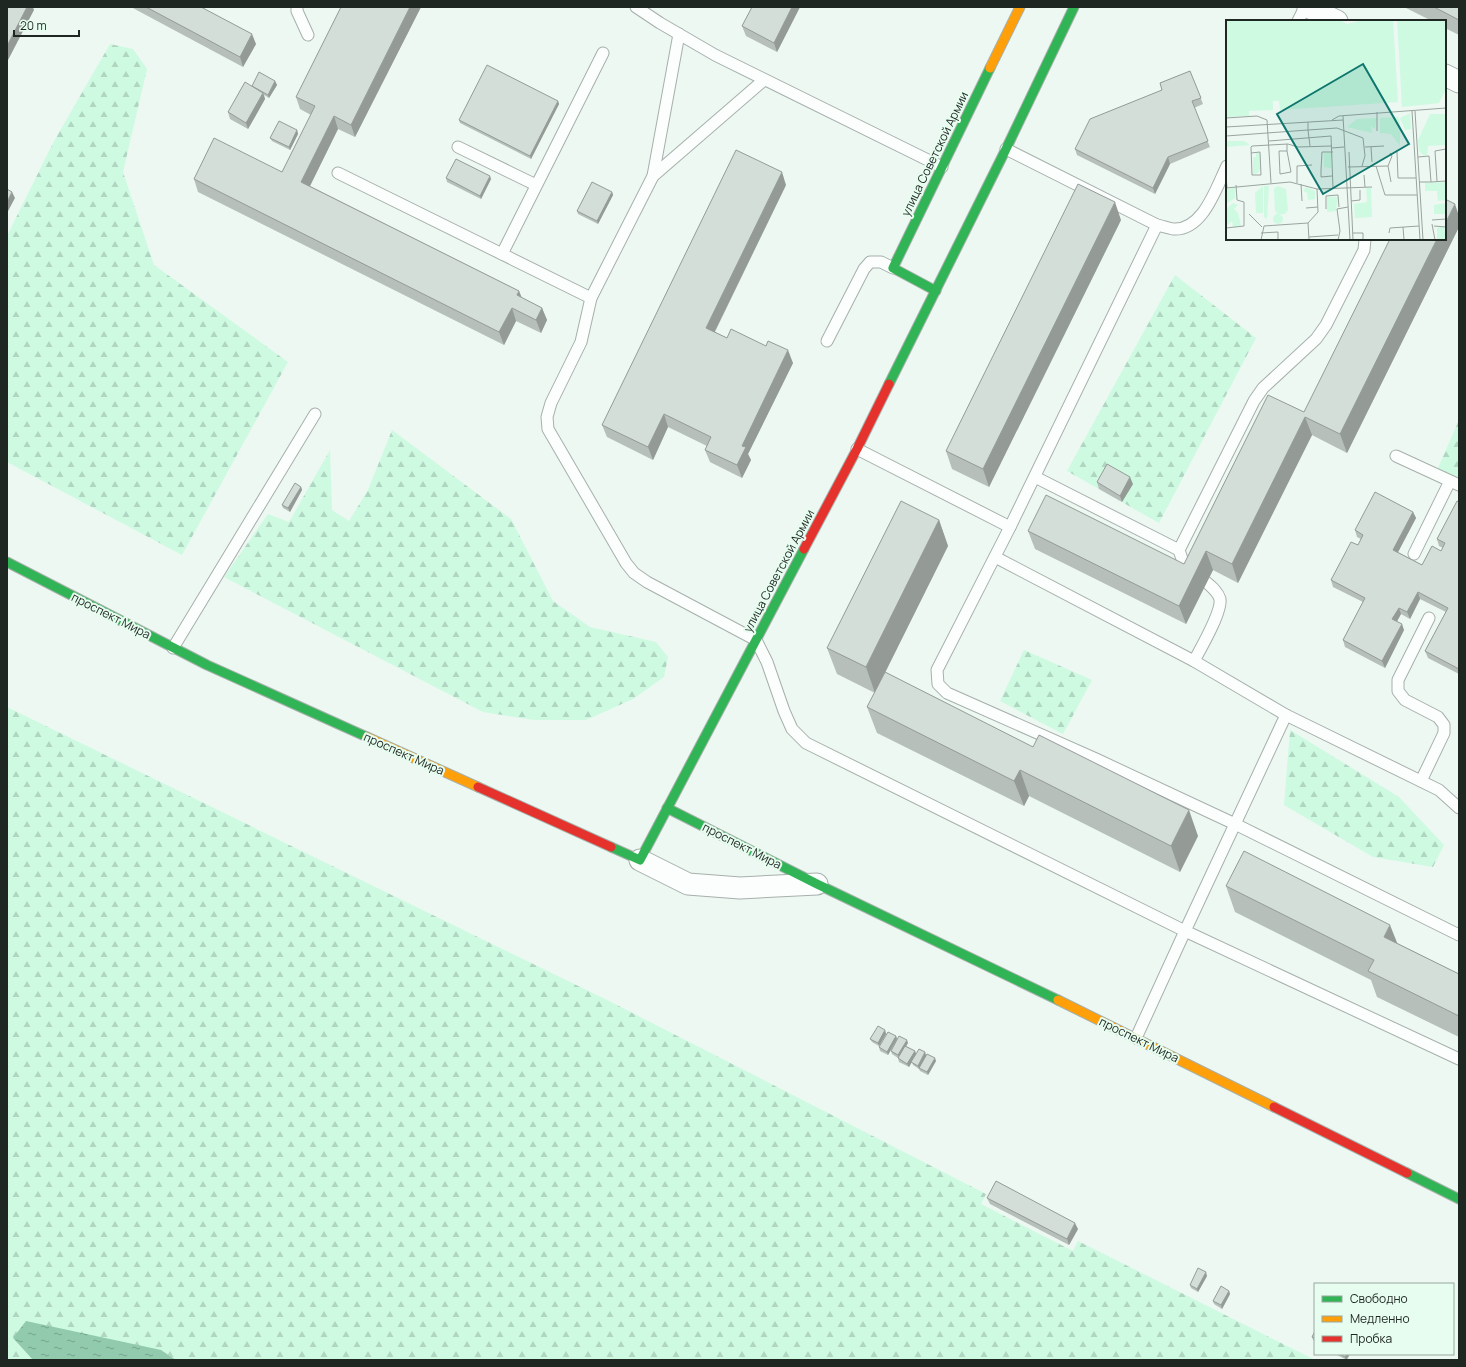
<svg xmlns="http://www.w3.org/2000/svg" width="1466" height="1367" font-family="Manrope,sans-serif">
	<defs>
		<pattern id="forest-firs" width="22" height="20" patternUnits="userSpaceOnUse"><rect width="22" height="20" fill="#cefae2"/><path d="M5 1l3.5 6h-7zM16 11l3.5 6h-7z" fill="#b0d6c2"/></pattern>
		<pattern id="water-ripples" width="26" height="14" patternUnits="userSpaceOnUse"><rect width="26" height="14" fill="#91caad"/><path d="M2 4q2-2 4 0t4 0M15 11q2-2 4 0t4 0" fill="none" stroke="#76a48c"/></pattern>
	</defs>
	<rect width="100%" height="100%" fill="#ecf8f1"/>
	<g fill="url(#forest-firs)">
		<polygon points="110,44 133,49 147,69 123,172 154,265 288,362 182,555 7,462 7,236 53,143"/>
		<polygon points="1175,275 1256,338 1159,523 1067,471"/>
		<polygon points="1459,420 1459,486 1435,475"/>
		<polygon points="392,430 511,519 553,601 590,627 656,642 668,657 664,677 633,699 586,720 534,720 483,712 224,577 268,514 289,522 330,450 332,510 349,521 368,490"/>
		<polygon points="1024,650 1092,680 1063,734 1000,701"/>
		<polygon points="7,707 609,1001 986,1194 981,1204 1073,1251 1078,1241 1315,1360 176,1360 161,1350 13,1338 33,1360 7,1360"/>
		<polygon points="1290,730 1399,797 1444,845 1433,867 1373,857 1284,805"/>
	</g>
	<polygon fill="url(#water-ripples)" points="26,1321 161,1350 176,1360 33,1360 13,1338"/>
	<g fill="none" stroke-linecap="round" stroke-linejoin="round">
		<g stroke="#a7b0ab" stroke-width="13">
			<g id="lane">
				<polyline points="297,7 297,11 308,35"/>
				<polyline points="636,7 660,23 715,55 942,167"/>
				<polyline points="1298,21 1305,7"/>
				<polyline points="764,80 653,176 591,298 581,342 551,403 547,417 548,429 626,563 634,573 647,582 756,640 767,662 784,711 792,729 806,743 1185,931 1136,1038"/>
				<polyline points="458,147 536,185"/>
				<polyline points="1006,149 1157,225"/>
				<path d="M1227,166c-11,22 -24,65 -54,63 -5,-1 -11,-3 -16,-4l-147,302 -73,143 1,14 9,9 149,66 139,65 224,111"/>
				<polyline points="338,173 591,298"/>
				<polyline points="653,176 679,34"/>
				<polyline points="502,254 603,53"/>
				<polyline points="827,341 864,269 870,262 881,262 893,268"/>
				<polyline points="857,449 1010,527"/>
				<polyline points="1396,456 1459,485"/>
				<polyline points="1035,477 1179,550 1254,401 1263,388 1316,339 1326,325 1364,250 1365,239"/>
				<polyline points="1179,550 1183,562 1194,575"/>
				<polyline points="1414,554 1450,481"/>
				<polyline points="995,557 1194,661 1286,715 1439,790 1459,808"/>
				<polyline points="173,648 315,414"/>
				<path d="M1194,661c7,-13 28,-49 26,-62 -2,-7 -8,-12 -14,-17"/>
				<polyline points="1286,715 1185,931 1459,1059"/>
				<polyline points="1421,781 1444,733 1444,725 1438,717 1405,700 1398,691 1398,680 1429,618"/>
			</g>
		</g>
		<g stroke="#a7b0ab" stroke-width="23">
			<g id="street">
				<polyline points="1308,7 1337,21"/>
				<polyline points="1445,75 1459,82"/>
				<polyline points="640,860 688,884 740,888 817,884"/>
			</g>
		</g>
		<g stroke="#a7b0ab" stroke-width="11">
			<g id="fast">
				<polyline points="936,291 893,268 990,68"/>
				<polyline points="889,384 1006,149 1074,7"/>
				<polyline points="7,562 207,665 367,737"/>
				<polyline points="667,808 817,884 1058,1000"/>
				<polyline points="611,847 640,860 804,549"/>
				<polyline points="1407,1173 1459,1199"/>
			</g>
		</g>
		<g stroke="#a7b0ab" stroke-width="11">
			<g id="slow">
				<polyline points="990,68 1020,7"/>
				<polyline points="367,737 478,787"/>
				<polyline points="1058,1000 1274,1107"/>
			</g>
		</g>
		<g stroke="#a7b0ab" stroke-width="11">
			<g id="jam">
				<polyline points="804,549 857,449 889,384"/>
				<polyline points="478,787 611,847"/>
				<polyline points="1274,1107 1407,1173"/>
			</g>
		</g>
		<use href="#lane" stroke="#fcfefd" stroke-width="11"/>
		<use href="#street" stroke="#fcfefd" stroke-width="21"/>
		<use href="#fast" stroke="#30b455" stroke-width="9"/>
		<use href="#slow" stroke="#ff9f0a" stroke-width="9"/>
		<use href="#jam" stroke="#e5322d" stroke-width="9"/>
	</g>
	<g fill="#b6bfba">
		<polygon points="131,7 201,7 256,44 243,67"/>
		<polygon points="341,7 421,7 355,137 338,129 310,186 519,291 522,298 542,308 547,320 541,333 516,321 504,345 198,192 194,179 282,172 311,115 300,109 296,97"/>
		<polygon points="752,7 800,7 777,52 746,36 742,26"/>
		<polygon points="1404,7 1459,7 1459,35 1445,28 1445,21 1432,21"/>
		<polygon points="1190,71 1203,104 1194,108 1210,147 1170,164 1155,194 1077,155 1075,149 1162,90 1160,83"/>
		<polygon points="275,81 277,85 269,98 264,95 265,99 248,129 230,119 228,112 252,86"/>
		<polygon points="558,101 559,104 531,159 460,123 459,120"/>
		<polygon points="297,130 298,134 290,150 272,141 270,138"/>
		<polygon points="446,178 491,179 481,199 447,182"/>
		<polygon points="786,185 715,332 727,338 793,363 748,454 751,460 742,478 710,462 705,450 707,446 668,427 653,460 607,437 602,425"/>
		<polygon points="612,192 613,195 598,224 578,214 577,211"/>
		<polygon points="1459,216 1459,227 1347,453 1312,435 1238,583 1213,570 1186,624 1035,549 1028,531 1184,564"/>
		<polygon points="1121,220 989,487 952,469 946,451"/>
		<polygon points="1097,482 1133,484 1122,502 1099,489"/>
		<polygon points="301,487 302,490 290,512 283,508 282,505"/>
		<polygon points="1459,502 1459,674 1428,658 1425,651 1446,612 1420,599 1410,619 1401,614 1397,621 1404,630 1385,668 1345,647 1343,640 1363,602 1333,587 1331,580 1358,545 1361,539 1357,537 1355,530 1413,512 1416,518 1398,552 1422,565 1441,551 1443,548 1439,546 1437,539"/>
		<polygon points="939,520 948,546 885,672 1198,836 1180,872 1029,796 1024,806 877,733 867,707 875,693 837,674 827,648"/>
		<polygon points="1226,886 1397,943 1459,974 1459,1037 1377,997 1371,980 1235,912"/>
		<polygon points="885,1030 886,1034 879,1046 872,1042 870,1039"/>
		<polygon points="896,1036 897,1039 888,1055 880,1051 879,1047"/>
		<polygon points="908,1043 906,1046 915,1051 916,1054 925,1052 926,1055 936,1061 928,1075 920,1071 919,1069 913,1065 912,1062 909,1067 899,1062 898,1058 892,1054 891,1051"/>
		<polygon points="987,1198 1078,1229 1069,1245 990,1204"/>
		<polygon points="1207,1276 1198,1292 1191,1288 1190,1285"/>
		<polygon points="1229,1291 1230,1294 1222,1309 1214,1304 1213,1301"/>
		<polygon points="1315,1331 1315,1341 1313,1340 1312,1337"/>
		<polygon points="1337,1354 1350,1354 1347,1360 1337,1355"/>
	</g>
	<g fill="#949b97">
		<polygon points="27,7 33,7 34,10 7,62 7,46"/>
		<polygon points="410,7 421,7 355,137 351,125"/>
		<polygon points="792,7 800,7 777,52 774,43"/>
		<polygon points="252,34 256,44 243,67 240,57"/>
		<polygon points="275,81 277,85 269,98 268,95"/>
		<polygon points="263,93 265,99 248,129 246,123"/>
		<polygon points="558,101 559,104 531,159 530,156"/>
		<polygon points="334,116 338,129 306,194 301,182"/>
		<polygon points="297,130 298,134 290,150 289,147"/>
		<polygon points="1168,157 1170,164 1155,194 1153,188"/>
		<polygon points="782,172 786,185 710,341 706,328"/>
		<polygon points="490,176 491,179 481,199 480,196"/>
		<polygon points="12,192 15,198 7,213 7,202"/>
		<polygon points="612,192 613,195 598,224 597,221"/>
		<polygon points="1115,202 1121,220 989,487 983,469"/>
		<polygon points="1455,204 1459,216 1459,227 1347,453 1340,434 1437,239 1445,239 1445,224"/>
		<polygon points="519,291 524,304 517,295"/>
		<polygon points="512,308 516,321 504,345 499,332"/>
		<polygon points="542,308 547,320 541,333 536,320"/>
		<polygon points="788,350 793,363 748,454 751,460 742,478 737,465 742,446"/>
		<polygon points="664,414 668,427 653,460 648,447"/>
		<polygon points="1305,417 1312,435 1238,583 1232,564"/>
		<polygon points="1130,477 1133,484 1122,502 1120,496"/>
		<polygon points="301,487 302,490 290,512 288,508"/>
		<polygon points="1413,512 1416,518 1396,556 1393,550"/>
		<polygon points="939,520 948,546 875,693 866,667"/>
		<polygon points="1206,551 1213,570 1186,624 1179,606"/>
		<polygon points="1418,592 1420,599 1410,619 1407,612"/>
		<polygon points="1399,608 1401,614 1395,625 1392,619"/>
		<polygon points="1402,624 1404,630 1385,668 1382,661"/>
		<polygon points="1020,770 1029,796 1024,806 1014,781"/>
		<polygon points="1189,810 1198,836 1180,872 1171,846"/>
		<polygon points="1390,925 1400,950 1384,937"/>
		<polygon points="885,1030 886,1034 879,1046 878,1043"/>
		<polygon points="896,1036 897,1039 888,1055 887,1052"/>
		<polygon points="907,1040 908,1043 899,1058 898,1055"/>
		<polygon points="915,1051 916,1054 909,1067 907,1064"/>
		<polygon points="925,1052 926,1056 919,1069 918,1066"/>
		<polygon points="935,1058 936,1061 928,1075 927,1072"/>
		<polygon points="1075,1223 1078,1229 1069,1245 1067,1239"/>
		<polygon points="1206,1272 1207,1276 1198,1292 1197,1289"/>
		<polygon points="1229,1291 1230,1294 1222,1309 1221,1305"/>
		<polygon points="1347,1354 1350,1354 1346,1360 1345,1357"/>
	</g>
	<g fill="#d4ded8" stroke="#949b97">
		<polygon points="7,7 27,7 7,46"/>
		<polygon points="146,7 201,7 252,34 240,57"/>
		<polygon points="341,7 410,7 351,125 334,116 301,182 519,291 517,295 542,308 536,320 512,308 499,332 194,179 214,138 282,172 315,106 296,97"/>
		<polygon points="752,7 792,7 774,43 742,26"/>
		<polygon points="1434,7 1459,7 1459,20"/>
		<polygon points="487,65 558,101 530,156 459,120"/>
		<polygon points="1190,71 1201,98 1192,101 1208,141 1168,157 1153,188 1075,149 1090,119 1162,90 1160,83"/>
		<polygon points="259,72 275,81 268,95 252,86"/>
		<polygon points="245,82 263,93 246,123 228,112"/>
		<polygon points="279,121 297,130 289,147 270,138"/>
		<polygon points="736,150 782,172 706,328 727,338 731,329 766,346 768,341 788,350 742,446 746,447 737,465 705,450 711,437 664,414 648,447 602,425"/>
		<polygon points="456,159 490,176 480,196 446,178"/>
		<polygon points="592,182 612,192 597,221 577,211"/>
		<polygon points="1078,184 1115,202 983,469 946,451"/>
		<polygon points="7,189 12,192 7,202"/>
		<polygon points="1445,199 1455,204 1445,224"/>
		<polygon points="1390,239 1437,239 1340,434 1305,417 1232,564 1206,551 1179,606 1028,531 1046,495 1184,564 1268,395 1304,412"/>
		<polygon points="1107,464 1130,477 1120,496 1097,482"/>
		<polygon points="295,483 301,487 288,508 282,505"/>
		<polygon points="1375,492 1413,512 1393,550 1422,565 1432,546 1441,551 1445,543 1437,539 1457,501 1459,502 1459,669 1425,651 1448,608 1418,592 1407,612 1399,608 1392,619 1402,624 1382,661 1343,640 1365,598 1331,580 1351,542 1358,545 1363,535 1355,530"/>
		<polygon points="901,501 939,520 866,667 827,648"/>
		<polygon points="885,672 1033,747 1039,735 1189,810 1171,846 1020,770 1014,781 867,707"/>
		<polygon points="1244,851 1390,925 1384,937 1459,974 1459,1016 1368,971 1374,960 1226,886"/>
		<polygon points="878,1026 885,1030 878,1043 870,1039"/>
		<polygon points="888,1032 896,1036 887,1052 879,1047"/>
		<polygon points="899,1036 907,1040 898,1055 891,1051"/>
		<polygon points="905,1046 915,1051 907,1064 898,1058"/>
		<polygon points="919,1049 925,1052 918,1066 911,1062"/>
		<polygon points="927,1054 935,1058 927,1072 919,1068"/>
		<polygon points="996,1181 1075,1223 1067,1239 987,1198"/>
		<polygon points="1198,1268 1206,1272 1197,1289 1190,1285"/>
		<polygon points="1221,1286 1229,1291 1221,1305 1213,1301"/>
		<polygon points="1315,1331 1315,1338 1312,1337"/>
		<polygon points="1340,1354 1347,1354 1345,1357"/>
	</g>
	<g text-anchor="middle" stroke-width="4" stroke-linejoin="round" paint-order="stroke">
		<g font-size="12" fill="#1f2723" stroke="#e7fdf0">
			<text transform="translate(935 154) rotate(-64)" y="4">улица Советской Армии</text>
			<text transform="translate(779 571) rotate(-62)" y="4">улица Советской Армии</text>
			<text transform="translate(111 616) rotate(27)" y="4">проспект Мира</text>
			<text transform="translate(404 754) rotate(24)" y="4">проспект Мира</text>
			<text transform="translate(742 846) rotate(27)" y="4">проспект Мира</text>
			<text transform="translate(1139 1040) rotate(26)" y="4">проспект Мира</text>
		</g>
	</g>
	<g transform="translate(1226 20)">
		<rect width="220" height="220" fill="#ecf8f1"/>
		<path d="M0,0h114l7,4 16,-4h30l5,82 -118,8 -1,-9h-6v9l-24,1v5l-23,1zM171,0h49v69l-7,14 -37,4zM184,93l1,16 -6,1 -5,-12zM204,94h16v31l-18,1 -1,9h-4l-4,-4 -1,-11zM172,97l2,5v24l-9,-12 -11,-1v-15zM151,98l-2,11 -4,-3 1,7 -25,-6 10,-8zM0,121h18l6,4 -24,2zM30,133h4v16l-2,4 -5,1v-17h3zM98,133h7v15l-7,-1zM220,162v18l-8,1 -1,-10h-12v-8zM37,166v27h-7l-1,-20zM38,166h5l-2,33 -3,-2zM80,167l9,4v8l-7,1 -1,-7 -4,-2zM9,168v10l-9,6v-15zM140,168h5l1,29 -17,1 -1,-14 13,-2zM7,183l5,2 -4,4 4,4 3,13 -8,1 -1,-6 -6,5v-17zM220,183v11h-12v-9zM218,206l2,14h-9v-12z" fill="#cefae2"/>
		<path d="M101,177h11l-2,14 -9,1z" fill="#cefae2"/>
		<path d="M51,166l9,3 2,21 -3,4h-7l-3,-3 -1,-22zM47 199a5 5 0 1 1 10 0a5 5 0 1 1-10 0Z" fill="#cefae2"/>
		<path fill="none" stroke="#9aa49f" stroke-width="1" d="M186,91l8,129M189,91l8,129M117,96l7,124M0,98l31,-2 10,4 4,63M106,100l7,-4 107,-8M82,102v8l29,-2 26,10 2,18 -3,10M0,107l117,-7M151,111v-19M0,116l82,-6 2,16M43,121l62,-5 2,52M61,124v7h-8l1,23 11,-2 -4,-21M139,127l19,-1M145,127l1,15M106,128l12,-1M123,132l4,88M171,132l1,26h18M25,133l9,-1 1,23h-9l-1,-28 1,-1 36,-2 10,3 34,-1M192,137l11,-1 2,26h-11M150,146l9,29h32M162,146l3,16M122,147l40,-1 4,-10 -2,-3M138,155l1,12M0,156l1,12M106,156l-11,1v-7l1,-18h11M211,161l-2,-30 11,-2M205,162l15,-1M71,163v-17l15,-1M75,164l1,17M0,168l64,-6 27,7 55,-2M125,181l9,-1v-10M80,188l12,-1M100,189v-13l12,-1 1,12M23,194l13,13M206,200l14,-1M206,204l3,16M208,206l12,1M177,207l1,13M0,208l18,-2v-24l-7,-2 -1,-15M35,213l17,-1v8M127,213h10v7M163,213l1,-5 29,-2M83,217l29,-2M35,220l3,-14 44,-3M83,220l-1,-17 10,-11 -1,-23M112,220l2,-9 -3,-22 11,-2"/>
		<path fill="#0f766e" fill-opacity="0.15" stroke="#0f766e" stroke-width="2" d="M137,44l46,80 -86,50 -46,-80z"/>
		<rect width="220" height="220" fill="none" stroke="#1f2723" stroke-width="2"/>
	</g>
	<rect width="1466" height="1367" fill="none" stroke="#1f2723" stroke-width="16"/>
	<rect x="1314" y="1283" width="140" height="72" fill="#e7fdf0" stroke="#97a79e"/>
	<rect x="1322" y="1296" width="20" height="6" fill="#30b455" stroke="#97a79e"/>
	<text x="1350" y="1303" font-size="12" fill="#1f2723">Свободно</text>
	<rect x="1322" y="1316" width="20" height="6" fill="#ff9f0a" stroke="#97a79e"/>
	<text x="1350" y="1323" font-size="12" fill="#1f2723">Медленно</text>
	<rect x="1322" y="1336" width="20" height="6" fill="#e5322d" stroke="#97a79e"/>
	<text x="1350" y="1343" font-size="12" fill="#1f2723">Пробка</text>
	<path d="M14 30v6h65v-6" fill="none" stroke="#1f2723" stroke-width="2"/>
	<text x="20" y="30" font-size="12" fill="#1f2723" stroke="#e7fdf0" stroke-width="3" paint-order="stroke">20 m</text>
</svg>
